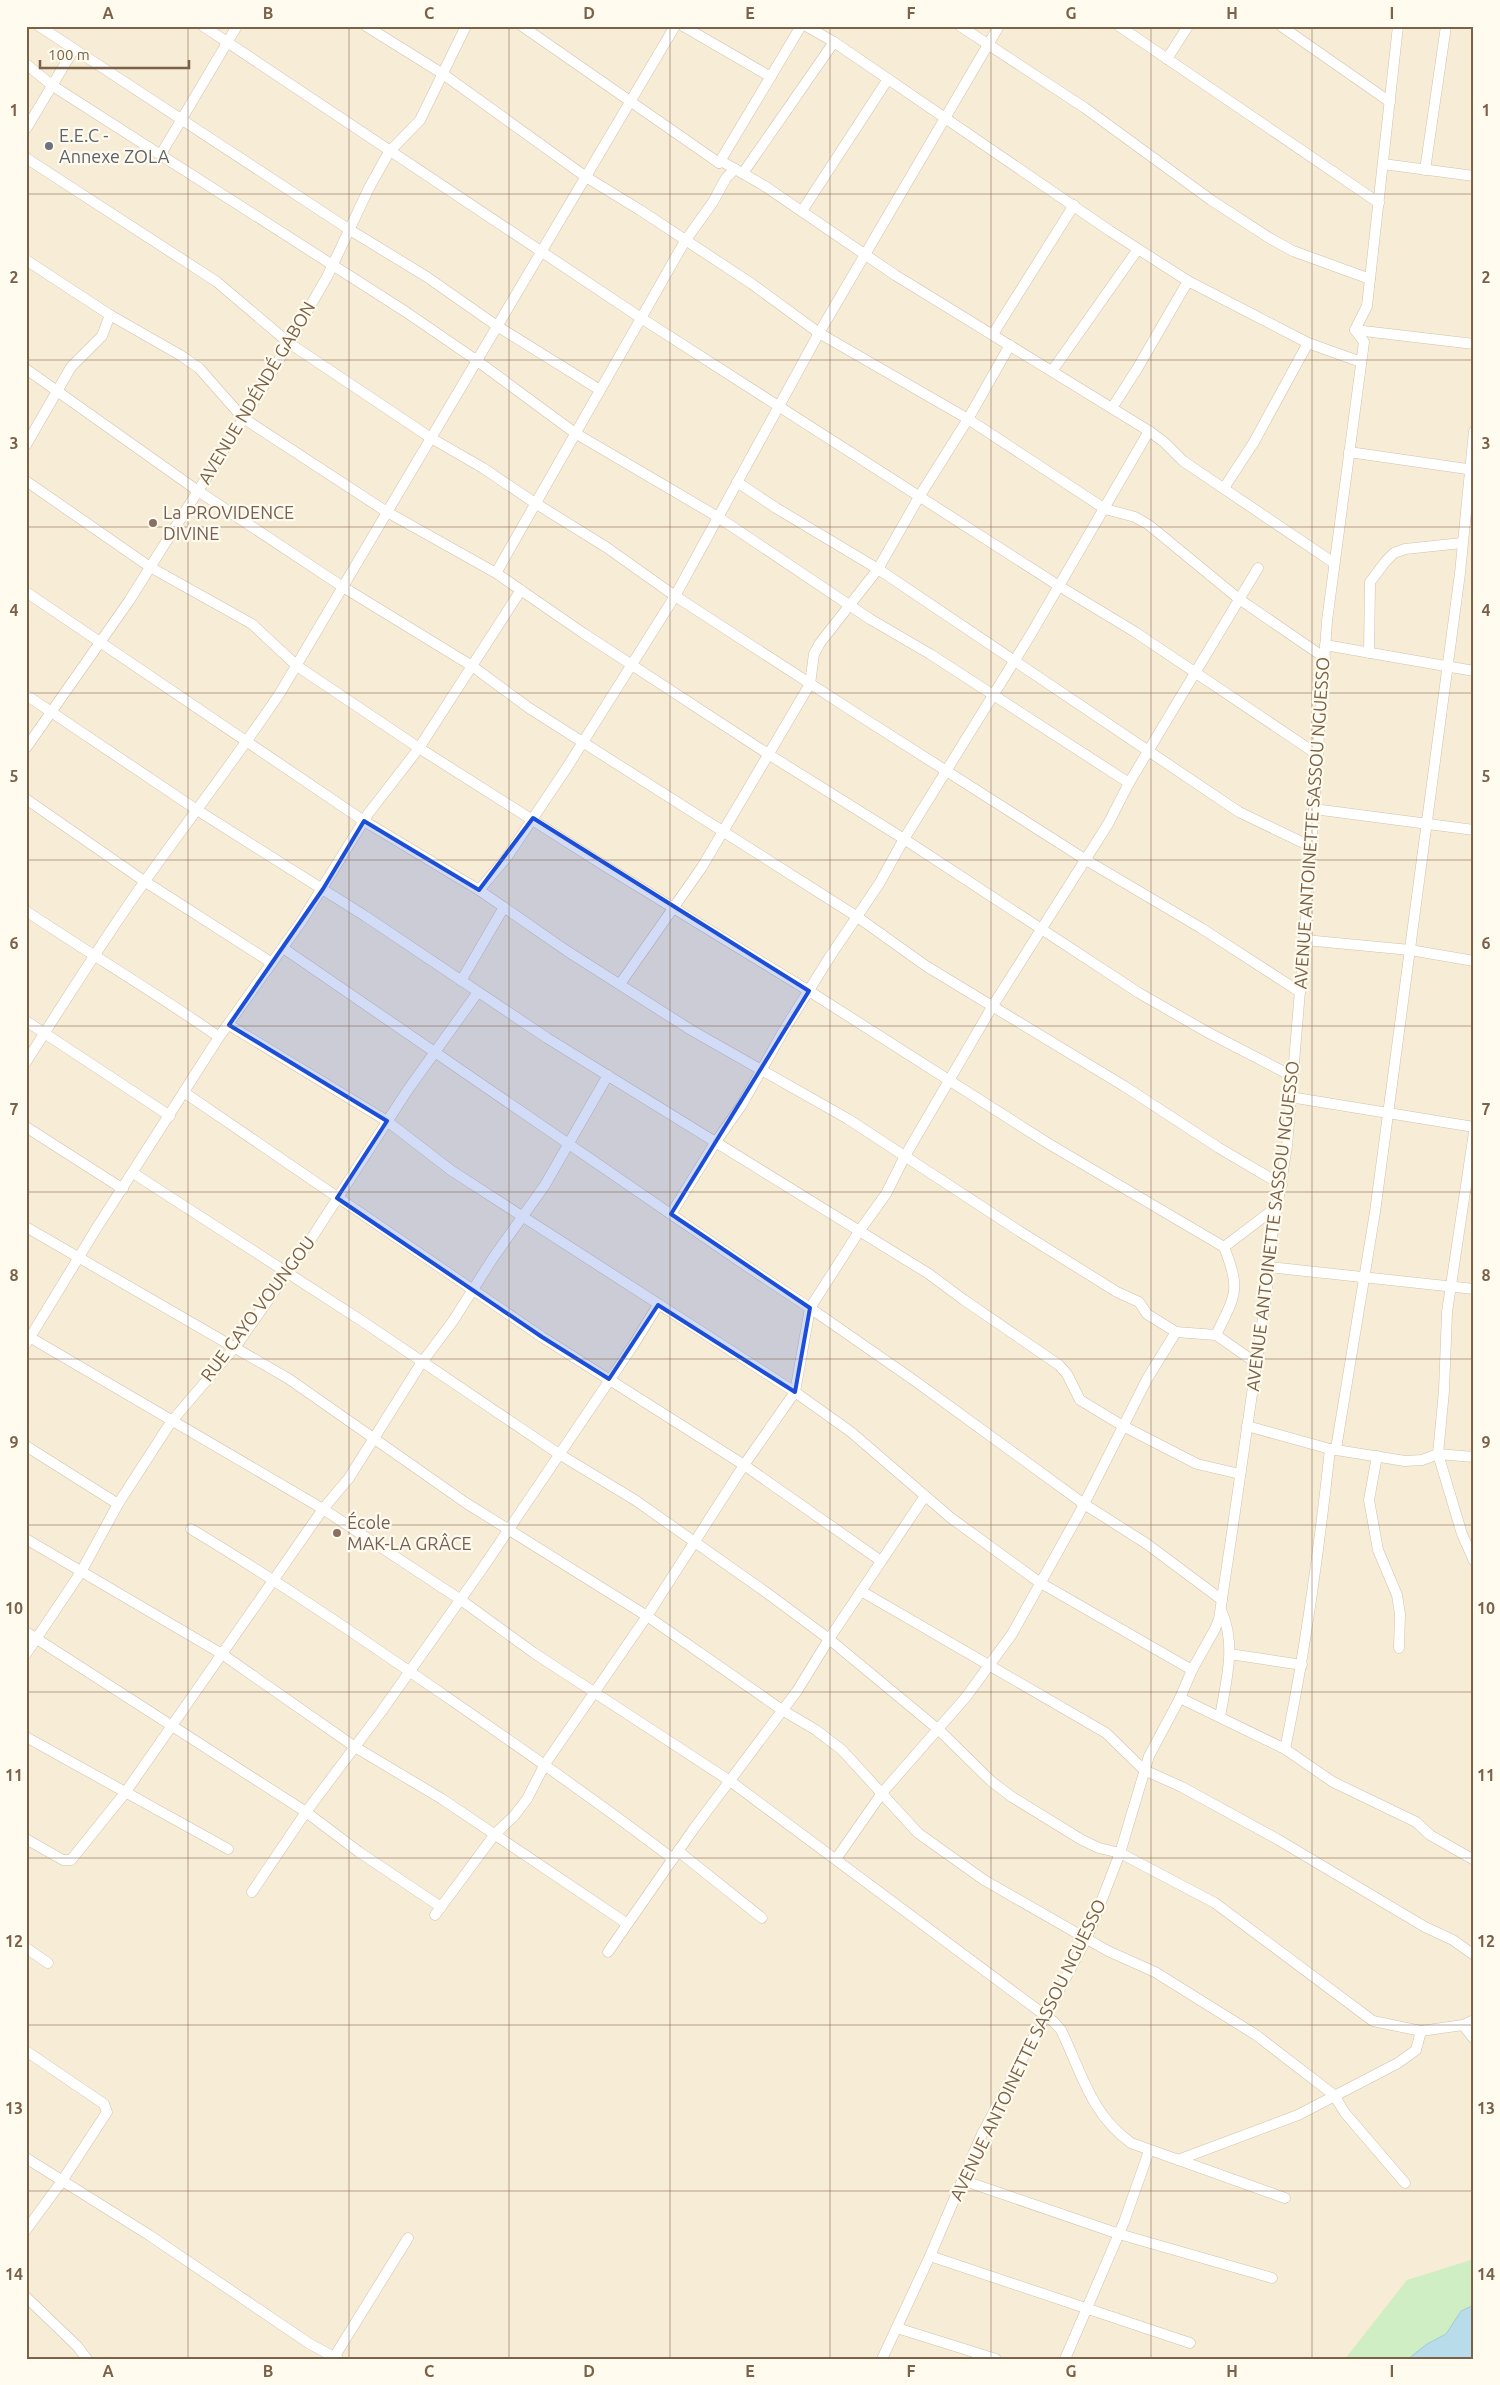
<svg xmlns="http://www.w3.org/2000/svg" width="1500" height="2385" font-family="Ubuntu,sans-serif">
	<rect width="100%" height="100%" fill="#fef8e7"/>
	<rect fill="#f7ecd5" x="26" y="26" width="1448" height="2333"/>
	<polygon fill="#cfeec3" points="1474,2259 1474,2305 1461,2311 1446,2334 1427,2344 1408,2359 1345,2359 1407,2280"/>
	<polygon fill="#b9dcea" stroke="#9ecbdd" points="1474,2305 1474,2359 1408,2359 1427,2344 1446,2334 1461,2311"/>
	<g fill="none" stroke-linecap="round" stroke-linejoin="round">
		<g stroke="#d2c1ab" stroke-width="11">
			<g id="minor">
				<polyline points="39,26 350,230 427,277 497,326 600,390"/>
				<polyline points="203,26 641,318 1059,586 1135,632 1318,755"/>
				<polyline points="366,26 443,74 586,177 640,210 752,284 819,333 968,419 1105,509 1135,517 1149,525 1239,599 1325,658"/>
				<polyline points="522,26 719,163 721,161 763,185 895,275 1149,431 1164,442 1183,461 1334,563"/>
				<polyline points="683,26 771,77"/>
				<polyline points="806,26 834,42 1110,231 1188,281 1308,343 1361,362"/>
				<polyline points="960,26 1085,108 1211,200 1271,239 1293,251 1370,279"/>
				<polyline points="1119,26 1379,203"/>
				<polyline points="1281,26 1390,102"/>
				<polyline points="1167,59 1188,26"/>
				<polyline points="26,64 53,86 406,312 476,360 575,433 718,517 870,619 930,654 1129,783"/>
				<polyline points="26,129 74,49"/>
				<polyline points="161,154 237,26"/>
				<polyline points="26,158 217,282 289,343 431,438 483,468 535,503 606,547 675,596 857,714 1086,860 1201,928 1300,992"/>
				<polyline points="719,163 801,26"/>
				<polyline points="1383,164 1474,176"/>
				<polyline points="1425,170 1446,26"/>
				<polyline points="743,173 834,42"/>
				<polyline points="802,211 888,79"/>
				<polyline points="26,260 110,315 180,355 199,368 243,418 387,512 496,573 583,633 768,754 904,839 1139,993 1207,1032 1292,1076"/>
				<polyline points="1355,330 1474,344"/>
				<polyline points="993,334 1074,205"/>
				<polyline points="26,369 198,491 343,587 472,666 529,708 856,916 926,966 1124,1086 1219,1148 1282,1185"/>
				<polyline points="1052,371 1138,249"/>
				<polyline points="1112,408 1137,369 1188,281"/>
				<polyline points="26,445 71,367 102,336 110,315"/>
				<polyline points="1349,452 1474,470"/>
				<polyline points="26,481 150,567 252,624 297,666 419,748 605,866 809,991 1049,1144 1224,1247"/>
				<polyline points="737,482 776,508 878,569 1239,812 1312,847"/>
				<polyline points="1224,488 1254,442 1308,343"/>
				<polyline points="496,573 685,241 713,202 726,178 735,169"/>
				<polyline points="26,592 364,821 479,890 567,951 691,1030 848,1119 1019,1231 1117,1292 1139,1302 1147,1314 1176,1332"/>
				<polyline points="1325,645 1474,671"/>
				<polyline points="1369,653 1370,582 1386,561 1394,553 1405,549 1462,543"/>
				<polyline points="26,695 197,810 365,916 547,1038 929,1274 964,1300 1059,1365 1067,1374 1080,1400 1123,1426 1197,1464 1240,1474"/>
				<polyline points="26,748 129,601 265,384 327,277 369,188 389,152 420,120 466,26"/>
				<polyline points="26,799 144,881 272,963"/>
				<polyline points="1314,809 1474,830"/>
				<polyline points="479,890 507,857 566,769 675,596 819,333 999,26"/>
				<path d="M26,911c64,43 130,82 193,126"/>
				<polyline points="1305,940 1410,950 1474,961"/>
				<polyline points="283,948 745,1265 810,1308 915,1381 1084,1504 1147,1544 1222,1600"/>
				<polyline points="461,981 504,907"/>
				<polyline points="620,984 702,867 810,684 814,654 820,643 878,569 919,497 968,419 1010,345"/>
				<polyline points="26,1021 170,1116"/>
				<polyline points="229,1025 387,1121 452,1171 795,1392 851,1432 951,1518 1039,1582 1192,1670"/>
				<path d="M26,1062c39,-61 77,-122 119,-181 45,-63 92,-124 135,-188l395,-667"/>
				<polyline points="185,1093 542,1337 744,1465 881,1561"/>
				<polyline points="1290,1097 1474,1127"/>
				<polyline points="26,1127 123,1189"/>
				<polyline points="1474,1132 1447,1312 1444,1391 1438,1454 1462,1534 1474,1561"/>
				<polyline points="133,1173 362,1321 559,1454 635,1500 767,1593 829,1639 939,1730 991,1781 1012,1797 1082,1840 1099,1848 1120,1853 1215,1903 1373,2021 1421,2031 1463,2025 1474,2020"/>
				<polyline points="671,1214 715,1143 741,1106 784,1030 831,955 879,884 904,839 1031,634 1149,431"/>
				<polyline points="26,1227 289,1379 466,1503 647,1616 782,1710 816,1730 842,1750 918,1833 984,1880 1108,1951 1155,1972 1256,2035 1334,2095 1345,2113 1405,2183"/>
				<polyline points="1269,1267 1474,1289"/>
				<path d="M26,1335l297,174 138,91 73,53 196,128 324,241 7,8c21,43 29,83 70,113l154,55"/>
				<path d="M1216,1335c20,-41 25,-45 8,-88l54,-41"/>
				<polyline points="26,1344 96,1229 219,1037 301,922 368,814 419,748 521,590"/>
				<polyline points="1247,1426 1330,1449 1405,1461 1422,1460 1438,1454 1474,1457"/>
				<polyline points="26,1446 118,1504"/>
				<polyline points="1336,1449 1375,1212 1460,573 1474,431"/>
				<polyline points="1377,1456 1369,1500 1378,1550 1397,1595 1400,1614 1399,1648"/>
				<path d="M191,1529c90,54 176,113 263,173 74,51 147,102 219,157"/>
				<polyline points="26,1539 222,1654 355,1747 442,1799 626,1923"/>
				<polyline points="861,1591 1106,1733 1144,1770 1182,1787 1277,1839 1425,1927 1453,1940 1474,1955"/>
				<polyline points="26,1632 306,1812 359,1852 441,1907"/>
				<polyline points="26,1654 81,1572 118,1504 171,1422 236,1346 311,1239 407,1091 478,992"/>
				<polyline points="1230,1654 1302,1665"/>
				<polyline points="1180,1698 1285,1749 1333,1782 1416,1822 1430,1835 1474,1860"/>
				<path d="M1220,1717c6,-36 17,-73 1,-107"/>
				<polyline points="26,1737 228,1849"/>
				<path d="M1285,1749c21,-100 34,-199 45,-300"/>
				<polyline points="26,1839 63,1860 71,1860 125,1793 323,1509 349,1478 420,1365 453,1321 493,1258 545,1185 608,1075"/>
				<polyline points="678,1851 762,1918"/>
				<polyline points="836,1859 882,1793 966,1697 1012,1634 1080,1512 1147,1379 1176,1332 1216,1335 1256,1363"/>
				<polyline points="252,1892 306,1812 381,1712 482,1569 634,1344 658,1305"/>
				<polyline points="435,1915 495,1834 514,1816 527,1799 545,1764 647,1616 744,1465 795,1392 810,1308 860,1230 886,1194 905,1156 992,1007 1108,824 1129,783 1258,568"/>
				<polyline points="26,1948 48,1963"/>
				<polyline points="608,1952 695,1827 797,1691 829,1639 925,1496"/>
				<polyline points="1463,2025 1474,2039"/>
				<polyline points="26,2051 104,2104 107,2112 62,2181 26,2230"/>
				<polyline points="26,2158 149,2235 310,2344 338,2359"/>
				<polyline points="1178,2160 1298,2115 1398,2063 1416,2050 1421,2031"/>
				<polyline points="962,2180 1119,2234 1272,2278"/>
				<polyline points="930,2256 1190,2343"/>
				<polyline points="26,2297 77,2346 87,2359"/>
				<polyline points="897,2328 996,2359"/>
				<polyline points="333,2359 408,2238"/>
				<polyline points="882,2359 930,2256 982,2134 1087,1938 1120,1853 1149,1756 1180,1698 1192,1670 1215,1629 1219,1619 1231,1539 1267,1290 1271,1244 1287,1146 1307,907 1327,621 1364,342 1355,330 1367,306 1398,26"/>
				<polyline points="1065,2359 1124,2222 1149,2151"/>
			</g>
		</g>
		<use href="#minor" stroke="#fff" stroke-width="10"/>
	</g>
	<path fill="#1d4ed8" fill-opacity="0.2" stroke="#1d4ed8" stroke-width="4" stroke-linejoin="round" d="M533,818l276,173 -138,223 139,94 -15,84 -137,-87 -49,74 -67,-42 -205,-139 50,-77 -158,-96 94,-136 41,-68 115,69z"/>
	<path fill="none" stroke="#7b6148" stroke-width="1" stroke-opacity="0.55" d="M188,26v2333M349,26v2333M509,26v2333M670,26v2333M830,26v2333M991,26v2333M1151,26v2333M1312,26v2333M26,194h1448M26,360h1448M26,527h1448M26,693h1448M26,860h1448M26,1026h1448M26,1192h1448M26,1359h1448M26,1525h1448M26,1692h1448M26,1858h1448M26,2025h1448M26,2191h1448"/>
	<circle fill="#6b7280" stroke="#fffbef" stroke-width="2" cx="49" cy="146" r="5"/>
	<g fill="#8d6e63" stroke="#fffbef" stroke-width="2">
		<circle cx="153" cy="523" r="5"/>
		<circle cx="337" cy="1533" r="5"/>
	</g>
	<g text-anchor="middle" stroke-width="4.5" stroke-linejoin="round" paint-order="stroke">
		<g font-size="18" fill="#5b616d" stroke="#fffbef" text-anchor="start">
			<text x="59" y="142">E.E.C -<tspan x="59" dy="21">Annexe ZOLA</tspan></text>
		</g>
		<g font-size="18" fill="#7b6148" stroke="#fffbef">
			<text transform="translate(257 393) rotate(-59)" y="6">AVENUE NDÉNDÉ GABON</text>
			<text transform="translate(1312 823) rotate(-86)" y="6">AVENUE ANTOINETTE SASSOU NGUESSO</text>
			<text transform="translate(1273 1226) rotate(-83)" y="6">AVENUE ANTOINETTE SASSOU NGUESSO</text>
			<text transform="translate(258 1309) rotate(-53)" y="6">RUE CAYO VOUNGOU</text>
			<text transform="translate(1028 2050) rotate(-64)" y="6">AVENUE ANTOINETTE SASSOU NGUESSO</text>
		</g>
		<g font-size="18" fill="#785e54" stroke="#fffbef" text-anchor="start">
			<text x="163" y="519">La PROVIDENCE<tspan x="163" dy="21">DIVINE</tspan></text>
			<text x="347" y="1529">École<tspan x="347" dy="21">MAK-LA GRÂCE</tspan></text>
		</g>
	</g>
	<rect width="1500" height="2385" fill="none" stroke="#fffbef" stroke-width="55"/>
	<path d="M40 60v8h149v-8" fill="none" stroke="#7b6148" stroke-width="2.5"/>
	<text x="48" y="60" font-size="15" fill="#7b6148" stroke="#fffbef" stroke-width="4" paint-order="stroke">100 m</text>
	<rect x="28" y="28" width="1444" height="2330" fill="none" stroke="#7b6148" stroke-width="2"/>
	<g font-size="16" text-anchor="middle" font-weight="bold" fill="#7b6148">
		<text x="108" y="19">A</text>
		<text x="268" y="19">B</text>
		<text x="429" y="19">C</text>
		<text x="589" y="19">D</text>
		<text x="750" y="19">E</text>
		<text x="911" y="19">F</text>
		<text x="1071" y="19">G</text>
		<text x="1232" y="19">H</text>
		<text x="1392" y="19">I</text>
		<text x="14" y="116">1</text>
		<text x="1486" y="116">1</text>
		<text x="14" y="283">2</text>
		<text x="1486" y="283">2</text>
		<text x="14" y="449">3</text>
		<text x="1486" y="449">3</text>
		<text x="14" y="616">4</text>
		<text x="1486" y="616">4</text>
		<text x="14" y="782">5</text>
		<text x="1486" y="782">5</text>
		<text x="14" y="949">6</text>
		<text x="1486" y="949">6</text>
		<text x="14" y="1115">7</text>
		<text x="1486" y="1115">7</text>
		<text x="14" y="1281">8</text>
		<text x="1486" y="1281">8</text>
		<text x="14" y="1448">9</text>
		<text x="1486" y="1448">9</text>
		<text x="14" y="1614">10</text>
		<text x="1486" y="1614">10</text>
		<text x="14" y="1781">11</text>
		<text x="1486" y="1781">11</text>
		<text x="14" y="1947">12</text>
		<text x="1486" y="1947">12</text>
		<text x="14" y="2114">13</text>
		<text x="1486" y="2114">13</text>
		<text x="14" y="2280">14</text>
		<text x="1486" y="2280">14</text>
		<text x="108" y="2377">A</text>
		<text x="268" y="2377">B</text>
		<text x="429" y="2377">C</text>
		<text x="589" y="2377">D</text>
		<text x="750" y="2377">E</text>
		<text x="911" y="2377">F</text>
		<text x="1071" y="2377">G</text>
		<text x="1232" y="2377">H</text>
		<text x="1392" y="2377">I</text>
	</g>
</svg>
